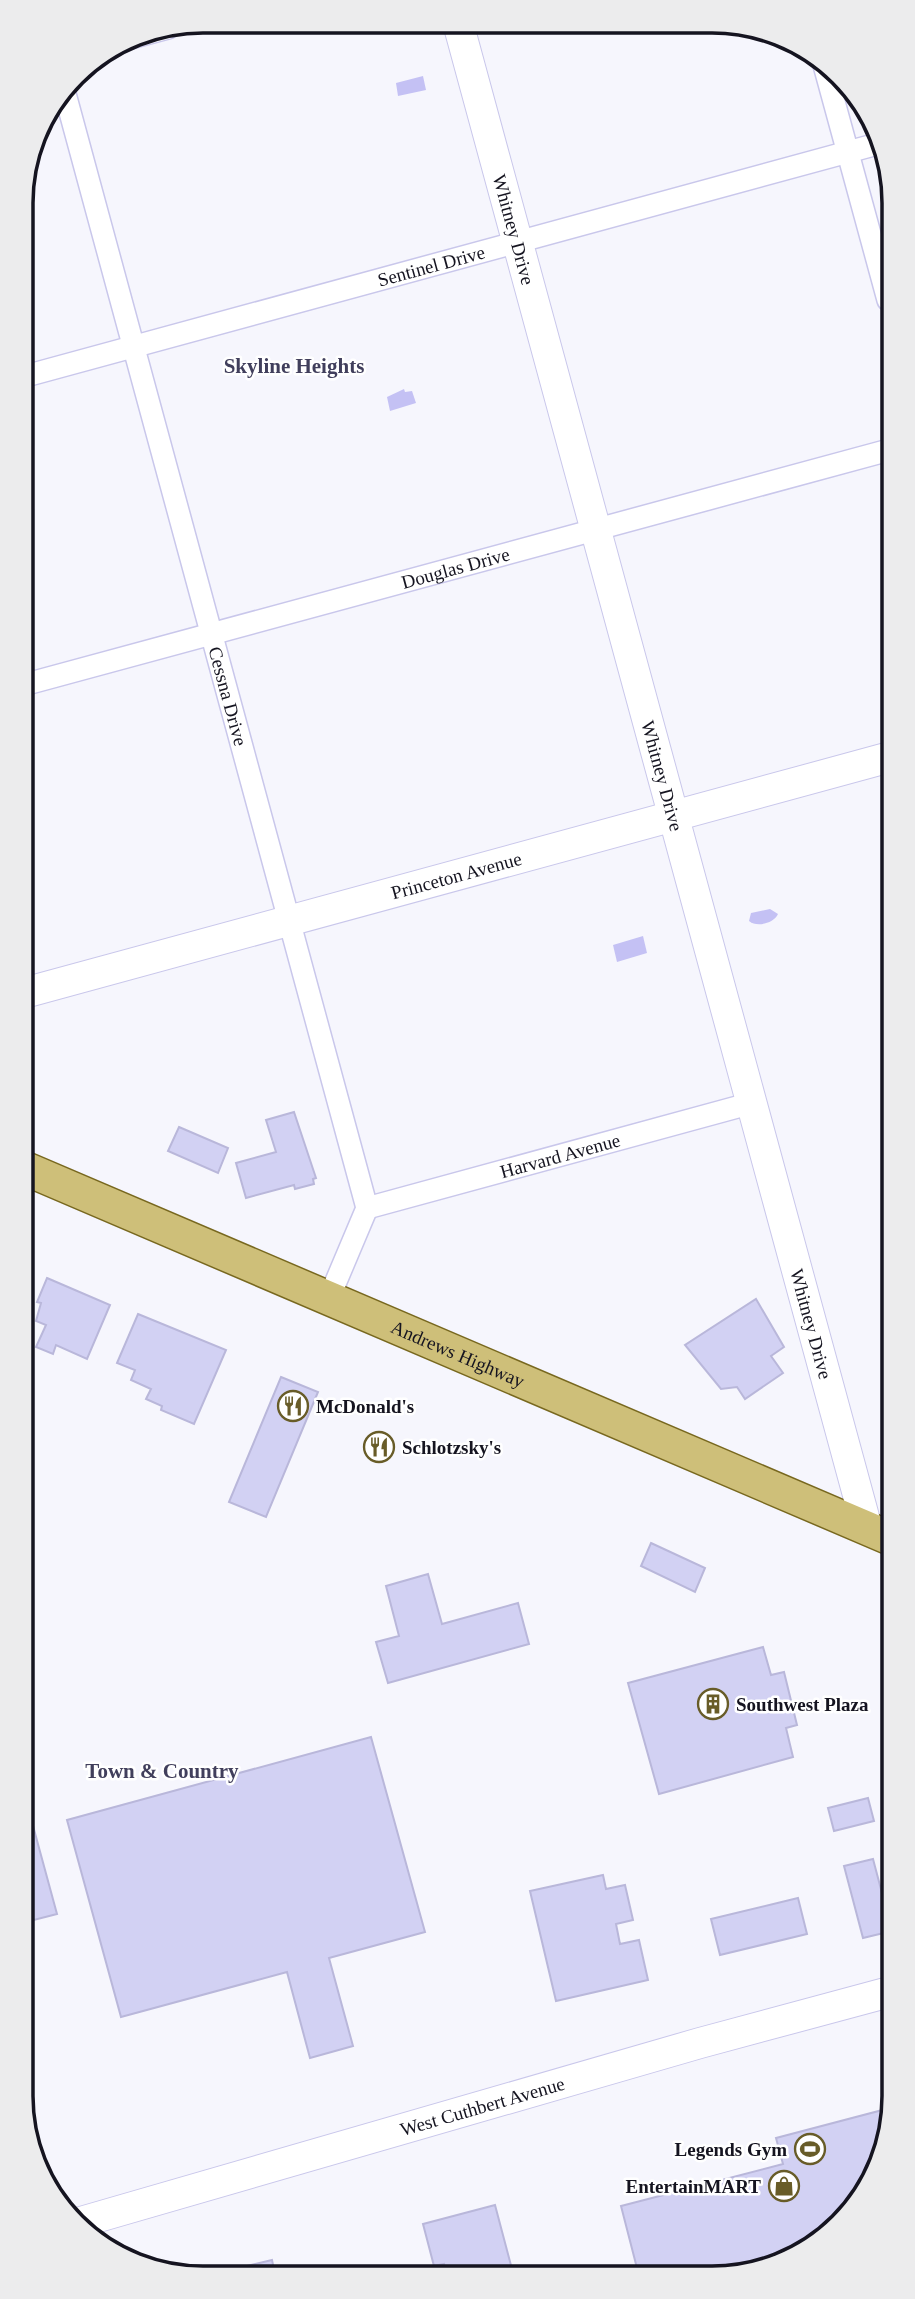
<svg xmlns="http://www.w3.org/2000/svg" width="915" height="2299" font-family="'Times New Roman',serif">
	<rect width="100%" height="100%" fill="#f6f6fd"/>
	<g fill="#c4c1f4">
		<polygon points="423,76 426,90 398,96 396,83"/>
		<polygon points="404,389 405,392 412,391 416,403 390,411 387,397"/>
		<path d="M770,909l8,5c-4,9 -21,14 -29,7l2,-8z"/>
		<polygon points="643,936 647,953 617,962 613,945"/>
	</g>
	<g fill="#d2d1f3" stroke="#b9b7da" stroke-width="2">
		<polygon points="294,1112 316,1178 313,1179 314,1184 295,1189 294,1185 246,1198 236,1163 276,1152 266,1120"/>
		<polygon points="179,1127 228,1148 218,1173 168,1151"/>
		<polygon points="47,1278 110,1305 87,1359 56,1345 53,1354 36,1347 46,1325 36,1321 41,1303 37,1302"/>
		<rect x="25" y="1297" width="3" height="48"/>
		<polygon points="756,1299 784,1347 771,1356 783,1373 745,1399 737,1387 721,1389 685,1345"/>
		<polygon points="138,1314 226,1350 194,1424 161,1410 162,1406 146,1399 151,1389 131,1380 135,1370 117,1363"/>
		<polygon points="281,1377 318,1392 266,1517 229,1502"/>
		<polygon points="651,1543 705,1568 695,1592 641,1566"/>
		<polygon points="428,1574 442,1624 518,1603 529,1644 388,1683 376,1642 399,1636 386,1586"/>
		<polygon points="763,1647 771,1675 784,1672 797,1725 786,1728 793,1757 659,1794 628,1683"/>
		<polygon points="371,1737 425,1932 329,1958 353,2046 310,2058 287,1972 121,2017 67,1820"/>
		<polygon points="868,1798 874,1821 834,1831 828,1808"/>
		<polygon points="26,1800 57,1914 26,1922"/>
		<polygon points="873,1859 892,1931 863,1938 844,1866"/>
		<polygon points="603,1875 606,1889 625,1885 633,1920 616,1924 620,1944 639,1940 648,1980 556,2001 530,1891"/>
		<polygon points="798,1898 807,1934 720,1955 711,1919"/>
		<polygon points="894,2107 880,2165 849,2216 759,2272 638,2272 621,2206 783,2164 776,2138"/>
		<polygon points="495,2205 513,2273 446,2273 444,2264 434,2266 423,2224"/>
		<polygon points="272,2260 275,2274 214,2274"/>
	</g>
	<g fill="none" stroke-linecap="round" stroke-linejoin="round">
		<g stroke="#c9c7eb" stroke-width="24">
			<g id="street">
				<polyline points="127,39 168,28"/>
				<polyline points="824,65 888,300"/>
				<path id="s1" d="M64,90l303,1118 -38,90"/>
				<path id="s2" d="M22,377l859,-234"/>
				<path id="s3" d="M23,685l866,-235"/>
				<path id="s4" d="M367,1208l385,-105"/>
			</g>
		</g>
		<g stroke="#c9c7eb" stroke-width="32">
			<g id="secondary">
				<path id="s5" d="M458,23l409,1505"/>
				<path id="s6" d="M24,993l866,-236"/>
				<path id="s7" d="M74,2224l626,-181 193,-52"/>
			</g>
		</g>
		<g stroke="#78681f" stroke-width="36">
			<g id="primary">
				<path id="s8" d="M24,1168l868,371"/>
			</g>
		</g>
		<use href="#street" stroke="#fff" stroke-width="21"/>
		<use href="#secondary" stroke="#fff" stroke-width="30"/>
		<use href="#primary" stroke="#cebf79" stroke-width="33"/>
	</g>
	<defs>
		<g id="restaurant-ring" transform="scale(1.575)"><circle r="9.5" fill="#fff" stroke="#685c28" stroke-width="1.5"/><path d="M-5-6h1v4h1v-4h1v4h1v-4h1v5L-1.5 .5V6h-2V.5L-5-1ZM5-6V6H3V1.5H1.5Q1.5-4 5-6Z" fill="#685c28"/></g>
		<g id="building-ring" transform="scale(1.575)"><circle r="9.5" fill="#fff" stroke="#685c28" stroke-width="1.5"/><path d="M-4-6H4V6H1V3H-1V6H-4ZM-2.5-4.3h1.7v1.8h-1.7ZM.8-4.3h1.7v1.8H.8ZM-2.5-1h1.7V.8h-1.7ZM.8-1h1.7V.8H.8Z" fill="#685c28"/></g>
		<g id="stadium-ring" transform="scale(1.575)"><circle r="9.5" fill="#fff" stroke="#685c28" stroke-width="1.5"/><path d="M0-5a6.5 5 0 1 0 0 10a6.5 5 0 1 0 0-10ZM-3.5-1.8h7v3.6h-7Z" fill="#685c28"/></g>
		<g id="shop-ring" transform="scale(1.575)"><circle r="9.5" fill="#fff" stroke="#685c28" stroke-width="1.5"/><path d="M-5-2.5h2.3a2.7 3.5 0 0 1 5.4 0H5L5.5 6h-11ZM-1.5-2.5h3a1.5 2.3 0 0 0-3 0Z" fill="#685c28"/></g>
	</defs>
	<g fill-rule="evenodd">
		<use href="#restaurant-ring" x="293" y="1406"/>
		<use href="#restaurant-ring" x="379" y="1447"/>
		<use href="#building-ring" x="713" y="1704"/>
		<use href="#stadium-ring" x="810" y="2149"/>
		<use href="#shop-ring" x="784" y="2186"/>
	</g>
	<g text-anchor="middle" stroke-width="5" stroke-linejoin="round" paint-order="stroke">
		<g font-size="19" fill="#151420" stroke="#fff">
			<text dy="7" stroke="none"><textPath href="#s5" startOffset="214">Whitney Drive</textPath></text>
			<text dy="7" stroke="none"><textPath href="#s2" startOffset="424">Sentinel Drive</textPath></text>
			<text dy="7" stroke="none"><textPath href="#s3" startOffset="448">Douglas Drive</textPath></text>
			<text dy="7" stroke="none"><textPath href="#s1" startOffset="628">Cessna Drive</textPath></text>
			<text dy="7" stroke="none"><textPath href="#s5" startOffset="780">Whitney Drive</textPath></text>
			<text dy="7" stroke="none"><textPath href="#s6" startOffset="448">Princeton Avenue</textPath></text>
			<text dy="7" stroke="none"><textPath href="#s4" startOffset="200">Harvard Avenue</textPath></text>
			<text dy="7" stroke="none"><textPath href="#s5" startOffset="1348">Whitney Drive</textPath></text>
			<text dy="7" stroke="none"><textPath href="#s8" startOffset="472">Andrews Highway</textPath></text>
			<text dy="7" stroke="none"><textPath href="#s7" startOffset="425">West Cuthbert Avenue</textPath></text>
		</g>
		<g font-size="19" font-weight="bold" fill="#151420" stroke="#fff" text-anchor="start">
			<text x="316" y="1413">McDonald's</text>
			<text x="402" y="1454">Schlotzsky's</text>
			<text x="736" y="1711">Southwest Plaza</text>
			<text x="787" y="2156" text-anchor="end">Legends Gym</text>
			<text x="761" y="2193" text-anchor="end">EntertainMART</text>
		</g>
		<g font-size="21" font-weight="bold" fill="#413f5c" stroke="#fff">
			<text x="294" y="373">Skyline Heights</text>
			<text x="162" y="1778">Town &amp; Country</text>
		</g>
	</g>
	<path d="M0 0H915V2299H0ZM203 33H712A170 170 0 0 1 882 203V2096A170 170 0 0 1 712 2266H203A170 170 0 0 1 33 2096V203A170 170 0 0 1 203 33Z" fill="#ececed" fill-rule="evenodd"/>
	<path fill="none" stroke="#151420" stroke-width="3.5" d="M203 33H712A170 170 0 0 1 882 203V2096A170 170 0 0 1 712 2266H203A170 170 0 0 1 33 2096V203A170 170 0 0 1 203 33Z"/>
</svg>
